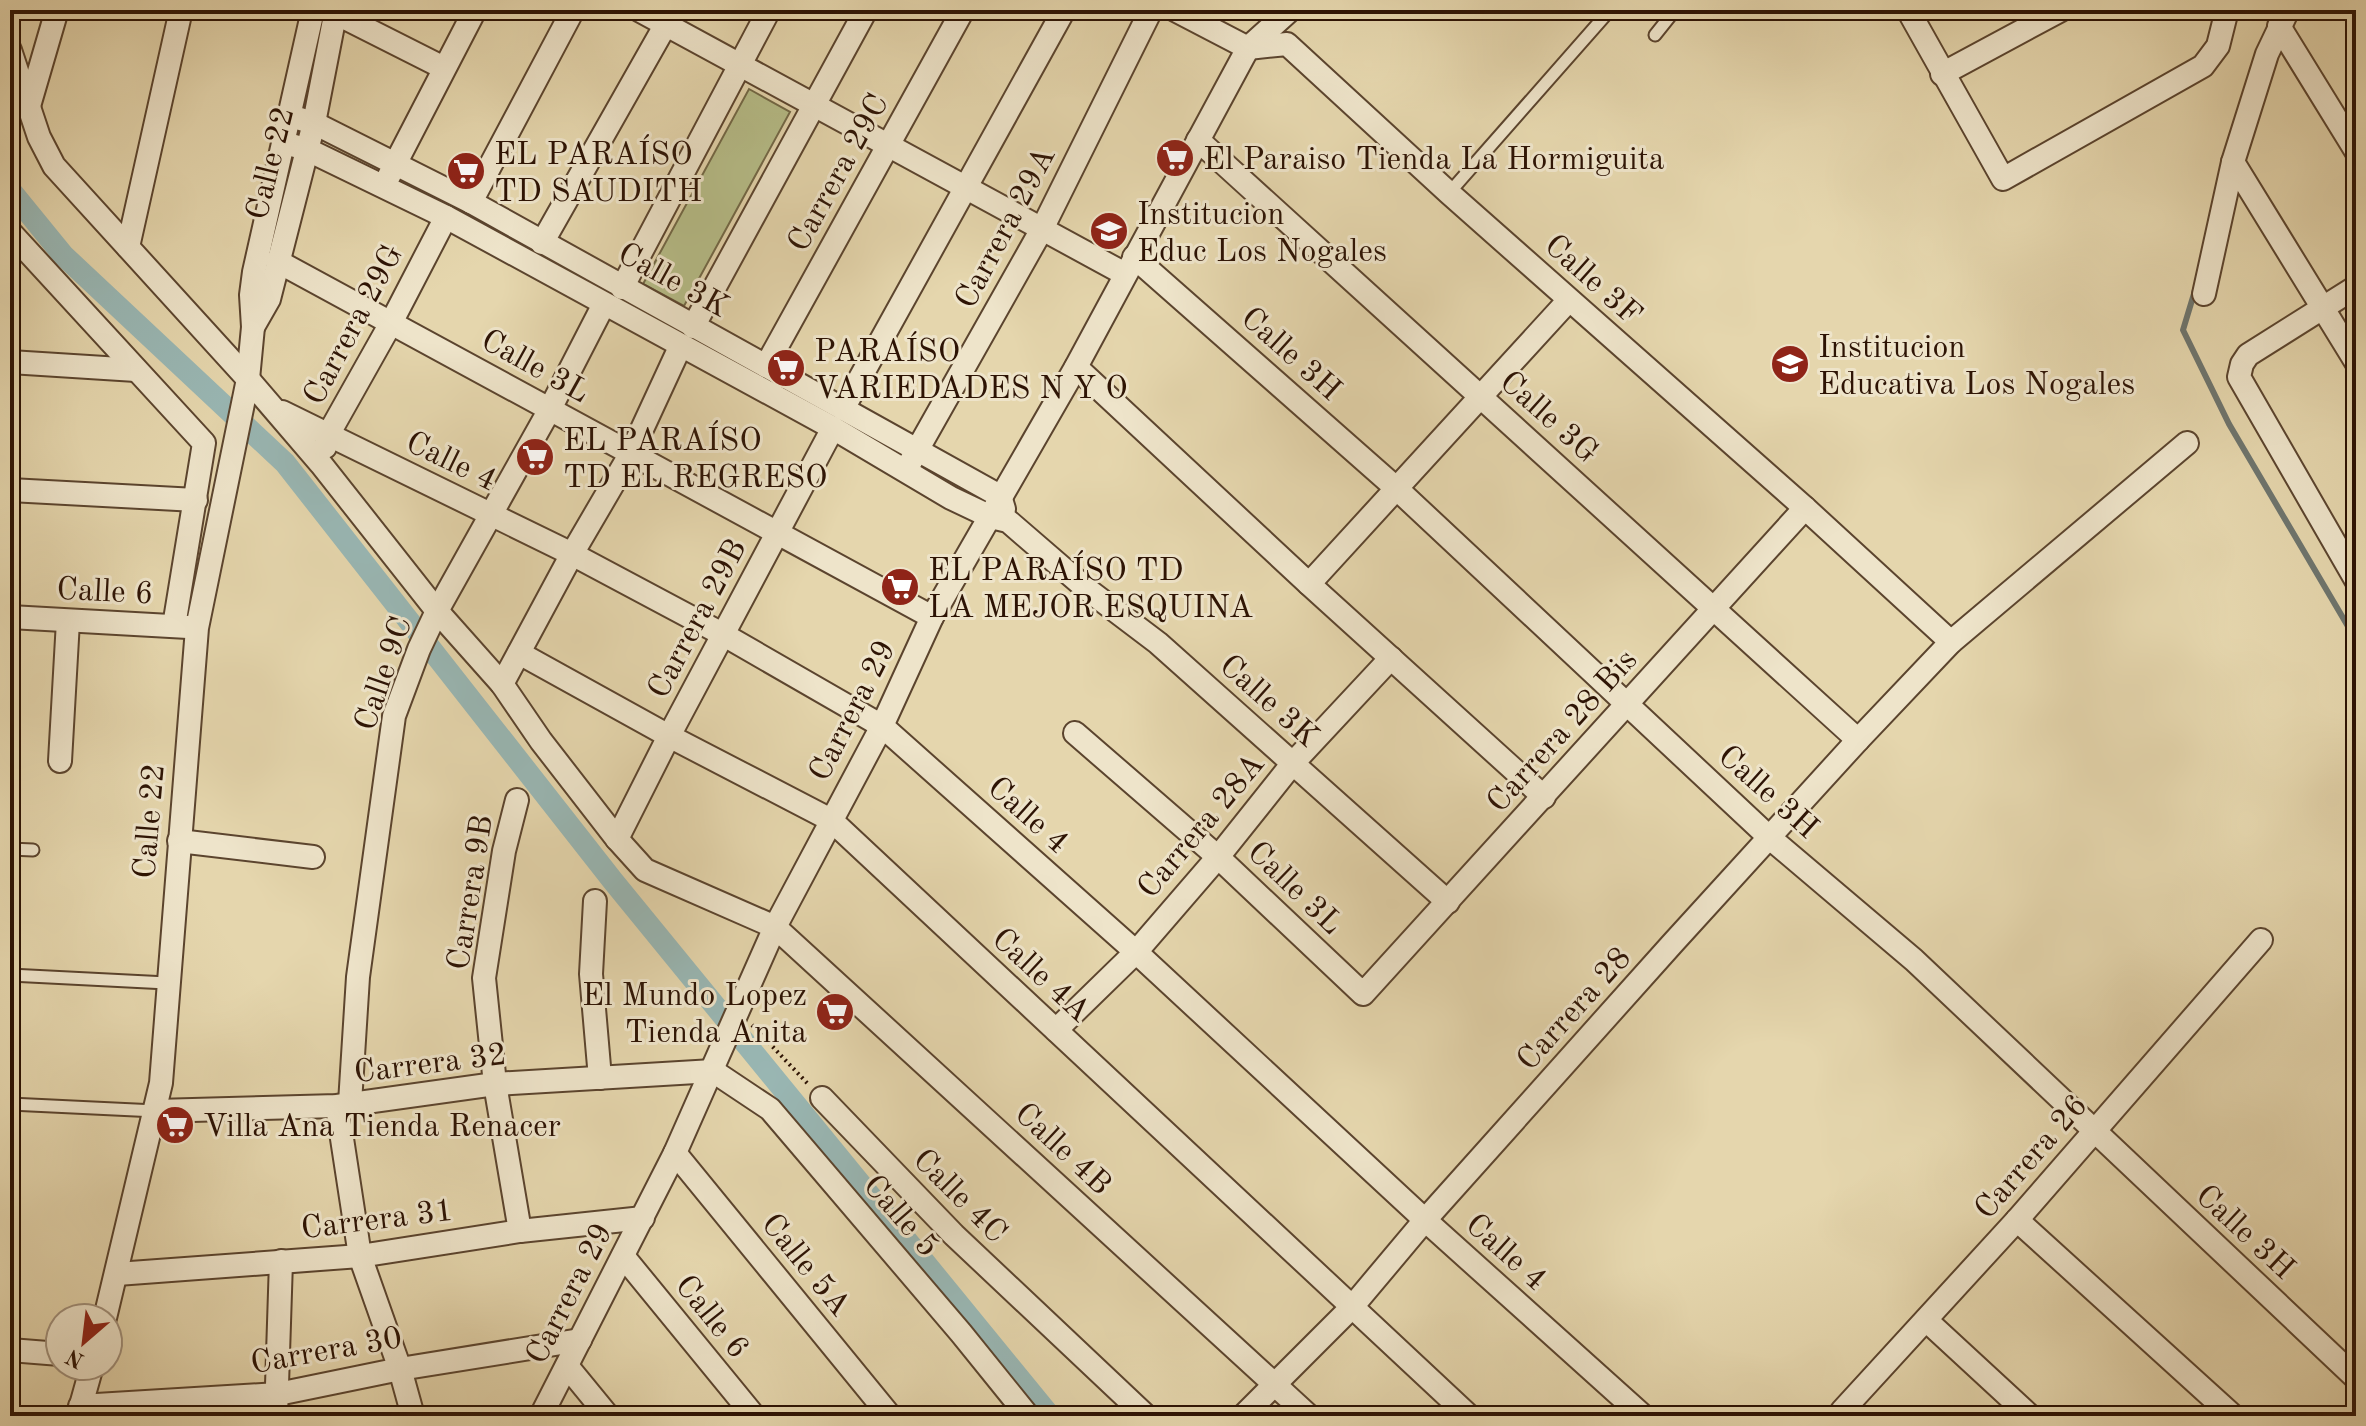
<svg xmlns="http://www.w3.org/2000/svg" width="2366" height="1426" font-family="'Old Standard TT',serif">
	<rect width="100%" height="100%" fill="#e5d6ad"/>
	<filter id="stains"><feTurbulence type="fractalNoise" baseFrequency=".0025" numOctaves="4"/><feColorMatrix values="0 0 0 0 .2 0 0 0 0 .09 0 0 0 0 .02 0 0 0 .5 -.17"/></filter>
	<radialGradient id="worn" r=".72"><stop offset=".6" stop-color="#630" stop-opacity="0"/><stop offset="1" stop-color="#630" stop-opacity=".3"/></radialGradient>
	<polygon fill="#b6bd88" stroke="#726846" stroke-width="2" points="749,89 790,112 684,306 643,284"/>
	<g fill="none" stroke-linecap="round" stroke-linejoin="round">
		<polyline stroke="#6e756e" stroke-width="6" points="2196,287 2183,330 2229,424 2356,640"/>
		<polyline stroke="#99b7b4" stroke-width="22" points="10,190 63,255 285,463 613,881 1050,1416"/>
		<g stroke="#5b442e" stroke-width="15">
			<g id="lane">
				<polyline points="1655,35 1675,10"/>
				<polyline points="1449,193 1610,10"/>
				<polyline points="10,849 33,850"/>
				<polyline points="10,975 167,983"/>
				<polyline points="10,1104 156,1111"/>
			</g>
		</g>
		<g stroke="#5b442e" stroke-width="26">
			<g id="street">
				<polyline points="639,10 1125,274"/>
				<polyline points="1175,10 1248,48 1287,44 1449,193 1805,508 1951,642"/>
				<polyline points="1908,10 2003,179 2203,66 2218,46 2227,10"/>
				<polyline points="335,13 444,68"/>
				<polyline points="2279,26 2356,151"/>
				<polyline points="10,50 39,137 54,166 248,379 321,464 437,611 502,684 541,741 617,839 645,870 775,927 1309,1416"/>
				<polyline points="1942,74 2061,10"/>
				<polyline points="29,106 57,10"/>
				<polyline points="290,116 314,123 471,202 1000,496 1004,509"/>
				<polyline points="1198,140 1858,740"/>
				<polyline points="284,143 306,149 446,217 833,428 951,498 991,517 1008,521 1088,590 1158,643 1448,902"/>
				<polyline points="2233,162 2356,362"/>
				<polyline points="389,176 475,10"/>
				<polyline points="471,202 573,10"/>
				<polyline points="10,232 204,443 174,626"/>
				<polyline points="542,243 674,10"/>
				<polyline points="128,247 181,10"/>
				<polyline points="1134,257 1396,488 1770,838 1914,960 2356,1378"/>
				<polyline points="277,261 932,617"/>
				<polyline points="2356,287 2248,355 2242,364 2239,377 2356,580"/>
				<polyline points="622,288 769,10"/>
				<polyline points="2204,294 2233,162 2267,54 2288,10"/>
				<polyline points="253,327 269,299 314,123 336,10"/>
				<polyline points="693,327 866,10"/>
				<polyline points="10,362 136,370"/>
				<polyline points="766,366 963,10"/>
				<polyline points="1076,367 1309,584 1544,797"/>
				<polyline points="843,409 1064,10"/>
				<polyline points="282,412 572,554 724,635 882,726 1136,952 1425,1220 1643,1416"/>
				<polyline points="325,447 328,435 391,323 446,217"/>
				<polyline points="911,461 1042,229 1151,10"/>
				<polyline points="10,490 196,500"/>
				<polyline points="1309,584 1569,300"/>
				<polyline points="10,617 188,627"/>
				<polyline points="519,653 669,736 831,820 1469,1416"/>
				<polyline points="502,684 572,554 631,453 680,347"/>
				<polyline points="1075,733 1218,857 1363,994 1805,508"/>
				<polyline points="60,761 68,621"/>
				<polyline points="517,800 504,851 484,978 495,1084 520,1231"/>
				<polyline points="617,839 669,736 833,428"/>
				<polyline points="179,841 313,857"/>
				<polyline points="595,901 591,974 600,1078"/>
				<polyline points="1056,1030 1136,952 1218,857 1293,763 1391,658"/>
				<polyline points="822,1098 954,1235 1146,1416"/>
				<polyline points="350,1103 358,977 394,716 419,649 437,611 550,409 604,304"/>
				<polyline points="337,1106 360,1256 400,1369 413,1416"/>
				<polyline points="156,1111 337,1106 495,1084 713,1071 770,1109 961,1333 1028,1416"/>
				<polyline points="675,1153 890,1416"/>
				<polyline points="2017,1220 2233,1416"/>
				<polyline points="623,1256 754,1416"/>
				<polyline points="117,1274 360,1256 520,1231 643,1218"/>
				<polyline points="105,1318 161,1083 197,628 248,379 253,327 251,295 254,272 313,10"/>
				<polyline points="1926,1320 2030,1416"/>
				<polyline points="10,1350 60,1354"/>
				<polyline points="567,1366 608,1416"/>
				<polyline points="80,1406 278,1394 400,1369 580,1340"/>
				<polyline points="78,1416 92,1366"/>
				<polyline points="276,1416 281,1261"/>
				<polyline points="541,1416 675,1153 775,927 882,726 932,617 1076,367 1248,48 1290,10"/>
				<polyline points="1243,1416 1352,1307 1425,1220 1672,944 1858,740 1951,642 2187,443"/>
				<polyline points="1847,1416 1842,1411 2017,1220 2261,940"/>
			</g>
		</g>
		<polyline stroke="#2d1304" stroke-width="4" stroke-dasharray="2 4" stroke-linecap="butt" points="752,1025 809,1085"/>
		<use href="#lane" stroke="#eee4ca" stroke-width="11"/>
		<use href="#street" stroke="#eee4ca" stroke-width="22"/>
	</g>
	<defs>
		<g id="supermarket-disc" transform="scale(2)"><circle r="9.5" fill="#8f2418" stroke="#eee4ca"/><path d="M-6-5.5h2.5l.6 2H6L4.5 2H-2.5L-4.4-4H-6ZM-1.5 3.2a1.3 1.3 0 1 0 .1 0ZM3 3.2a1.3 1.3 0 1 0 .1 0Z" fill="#fff"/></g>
		<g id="school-disc" transform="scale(2)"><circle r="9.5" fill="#8f2418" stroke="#eee4ca"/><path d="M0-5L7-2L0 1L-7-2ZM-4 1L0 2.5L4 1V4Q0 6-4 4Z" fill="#fff"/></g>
	</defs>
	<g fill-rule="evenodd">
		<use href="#supermarket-disc" x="1175" y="158"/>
		<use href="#supermarket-disc" x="466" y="171"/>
		<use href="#school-disc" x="1109" y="231"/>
		<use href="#school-disc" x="1790" y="364"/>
		<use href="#supermarket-disc" x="786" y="368"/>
		<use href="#supermarket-disc" x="535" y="457"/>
		<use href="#supermarket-disc" x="900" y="587"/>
		<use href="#supermarket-disc" x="835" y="1012"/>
		<use href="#supermarket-disc" x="175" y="1125"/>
	</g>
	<g text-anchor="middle" stroke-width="6" stroke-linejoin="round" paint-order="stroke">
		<g font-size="32" fill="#2d1304" stroke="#eee4ca" text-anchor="start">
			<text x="494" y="164">EL PARAÍSO<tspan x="494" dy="37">TD SAUDITH</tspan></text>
			<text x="1203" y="169">El Paraiso Tienda La Hormiguita</text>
			<text x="1137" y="224">Institucion<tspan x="1137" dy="37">Educ Los Nogales</tspan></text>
			<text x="1818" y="357">Institucion<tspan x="1818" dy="37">Educativa Los Nogales</tspan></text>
			<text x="814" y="361">PARAÍSO<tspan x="814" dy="37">VARIEDADES N Y O</tspan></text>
			<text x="563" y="450">EL PARAÍSO<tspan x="563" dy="37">TD EL REGRESO</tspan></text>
			<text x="928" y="580">EL PARAÍSO TD<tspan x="928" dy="37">LA MEJOR ESQUINA</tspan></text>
			<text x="807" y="1005" text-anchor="end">El Mundo Lopez<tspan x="807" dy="37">Tienda Anita</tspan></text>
			<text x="203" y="1136">Villa Ana Tienda Renacer</text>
		</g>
		<g font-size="32" fill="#2d1304" stroke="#eee4ca">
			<text transform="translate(269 163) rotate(-76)" y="11">Calle 22</text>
			<text transform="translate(837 172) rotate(-61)" y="11">Carrera 29C</text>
			<text transform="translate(1004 227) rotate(-62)" y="11">Carrera 29A</text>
			<text transform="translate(674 279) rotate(29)" y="11">Calle 3K</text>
			<text transform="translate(1594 279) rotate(42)" y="11">Calle 3F</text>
			<text transform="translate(352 324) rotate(-62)" y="11">Carrera 29G</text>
			<text transform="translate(1292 353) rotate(42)" y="11">Calle 3H</text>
			<text transform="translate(536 365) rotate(29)" y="11">Calle 3L</text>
			<text transform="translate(1550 416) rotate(42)" y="11">Calle 3G</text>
			<text transform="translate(452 460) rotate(26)" y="11">Calle 4</text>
			<text transform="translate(105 590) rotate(3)" y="11">Calle 6</text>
			<text transform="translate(696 618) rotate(-62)" y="11">Carrera 29B</text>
			<text transform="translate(382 673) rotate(-71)" y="11">Calle 9C</text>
			<text transform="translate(1270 700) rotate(42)" y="11">Calle 3K</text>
			<text transform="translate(851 710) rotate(-63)" y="11">Carrera 29</text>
			<text transform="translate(1561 730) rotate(-48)" y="11">Carrera 28 Bis</text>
			<text transform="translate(1769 791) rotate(42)" y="11">Calle 3H</text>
			<text transform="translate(1029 814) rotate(42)" y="11">Calle 4</text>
			<text transform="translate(148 821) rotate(-85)" y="11">Calle 22</text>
			<text transform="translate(1200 825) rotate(-50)" y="11">Carrera 28A</text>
			<text transform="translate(1296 887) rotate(44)" y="11">Calle 3L</text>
			<text transform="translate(469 892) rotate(-81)" y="11">Carrera 9B</text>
			<text transform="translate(1042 974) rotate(43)" y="11">Calle 4A</text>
			<text transform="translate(1573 1008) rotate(-48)" y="11">Carrera 28</text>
			<text transform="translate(430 1062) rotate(-7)" y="11">Carrera 32</text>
			<text transform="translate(1064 1148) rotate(43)" y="11">Calle 4B</text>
			<text transform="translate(2030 1156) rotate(-49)" y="11">Carrera 26</text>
			<text transform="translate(961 1195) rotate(45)" y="11">Calle 4C</text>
			<text transform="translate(902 1215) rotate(49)" y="11">Calle 5</text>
			<text transform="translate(377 1218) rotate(-7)" y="11">Carrera 31</text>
			<text transform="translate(2246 1231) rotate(43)" y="11">Calle 3H</text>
			<text transform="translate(1507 1251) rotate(42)" y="11">Calle 4</text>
			<text transform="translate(807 1264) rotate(51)" y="11">Calle 5A</text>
			<text transform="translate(568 1293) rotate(-63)" y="11">Carrera 29</text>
			<text transform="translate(713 1316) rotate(51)" y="11">Calle 6</text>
			<text transform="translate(326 1349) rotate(-10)" y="11">Carrera 30</text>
		</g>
	</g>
	<rect width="2366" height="1426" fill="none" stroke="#e5d6ad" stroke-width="40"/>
	<rect x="12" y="12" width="2342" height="1402" fill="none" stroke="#2d1304" stroke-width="4"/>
	<rect x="20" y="20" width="2326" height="1386" fill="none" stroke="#2d1304" stroke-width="2"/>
	<g transform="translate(84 1342) rotate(208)"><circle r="38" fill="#eee4ca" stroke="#a1907b" stroke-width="2"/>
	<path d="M0-6L14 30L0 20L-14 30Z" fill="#8f2418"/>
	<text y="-12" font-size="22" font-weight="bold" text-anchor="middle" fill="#2d1304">N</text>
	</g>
	<rect width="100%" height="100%" filter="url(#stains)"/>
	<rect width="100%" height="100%" fill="url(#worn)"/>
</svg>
